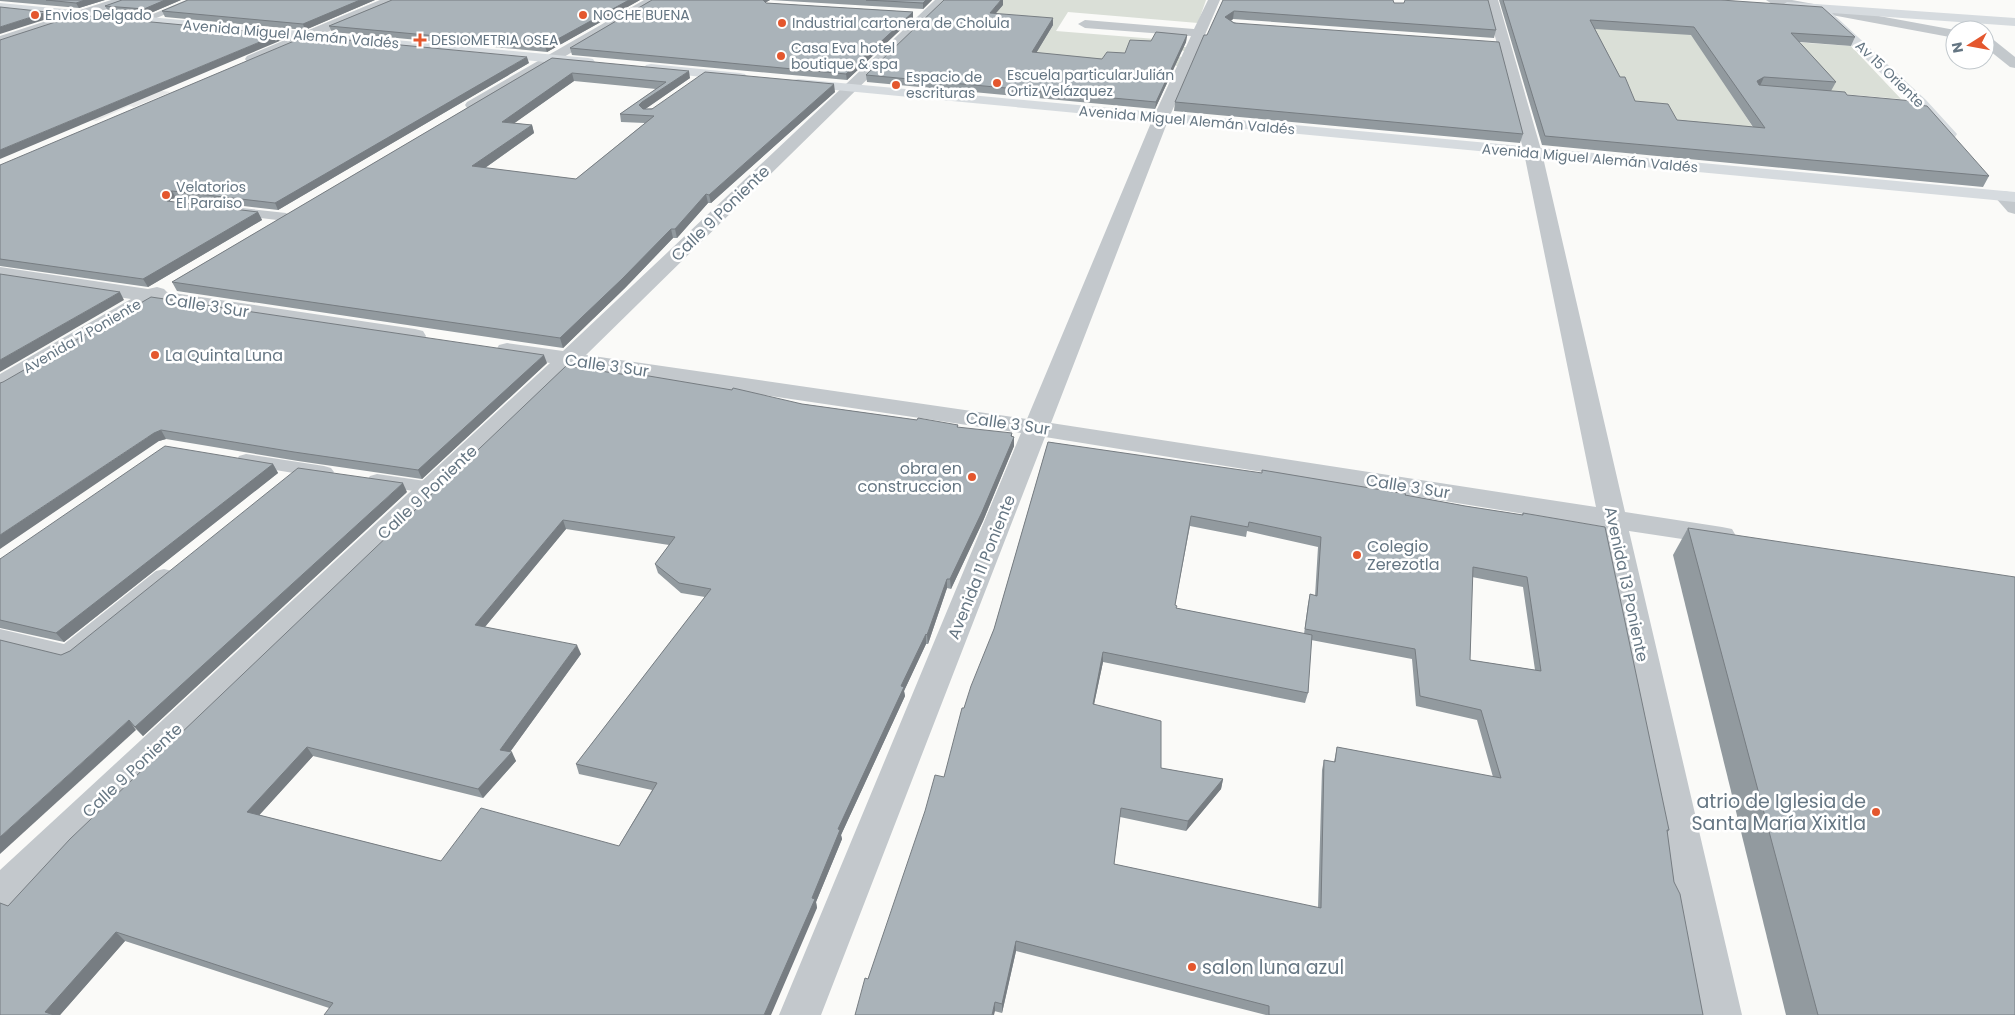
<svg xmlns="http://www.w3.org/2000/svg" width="2015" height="1015" font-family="Poppins,sans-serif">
	<rect width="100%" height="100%" fill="#fafaf8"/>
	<polygon fill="#e8e9e9" points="154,90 171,92 134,107 129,106 96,121 91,120"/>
	<g fill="#dadfd7">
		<polygon points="953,0 1206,0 1198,23 1068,12 1056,31 1156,39 1153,44 1186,47 1185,51 1130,47 1128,52 1182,57 1178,66 1106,59 1102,66 973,54"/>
		<polygon points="1579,22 1717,37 1851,46 1901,99 1725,84 1759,137 1632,111"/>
	</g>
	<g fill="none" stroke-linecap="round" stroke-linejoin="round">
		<g fill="#c3c8cc" fill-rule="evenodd">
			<polygon points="186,0 199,0 147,22 144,23 139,20"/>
			<polygon points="233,207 286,213 293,217 286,221 228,214 226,211 228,208"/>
			<polygon points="246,454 324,466 331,468 334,472 331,476 324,478 239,464 237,460 239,456"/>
			<polygon points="377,474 432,482 439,484 442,488 439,492 432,494 370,484 367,480 370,476"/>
			<polygon points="164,569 172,571 175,576 172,581 76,659 68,662 0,645 0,629 64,644 156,571"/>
		</g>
		<g fill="#c3c8cc" fill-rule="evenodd">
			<polygon points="111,0 129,0 127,3 0,45 0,36"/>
			<polygon points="380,0 397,0 395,3 257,62 247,62 245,59 247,56"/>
			<polygon points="644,0 659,0 479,108 467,108 465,105 467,102"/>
			<polygon points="935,0 948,0 586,355 1027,419 1153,118 1191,36 1085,28 1078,24 1085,20 1194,29 1208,0 1220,0 1169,118 1051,423 1596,507 1524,153 1486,0 1498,0 1542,153 1625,512 1722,527 1732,529 1736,536 1732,543 1722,545 1629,531 1742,1015 1700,1015 1600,526 1045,437 821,1015 779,1015 1021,433 573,367 14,908 0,913 0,870 550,363 499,355 496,350 499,345 507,343 563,351"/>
			<polygon points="1766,0 1792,0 1955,30 1955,38 1772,4"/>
			<polygon points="1985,36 1990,37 2015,57 2015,68 2010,67 1985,47"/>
			<polygon points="2003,191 2009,192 2015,198 2015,214 2008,212 1994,196 1997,192"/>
			<polygon points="0,267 148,289 157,287 164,289 167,292 415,329 423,331 426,336 423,341 415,343 155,303 8,389 0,391 0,374 131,299 0,279"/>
		</g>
		<g fill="#d6dbdf" fill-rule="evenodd">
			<polygon points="1787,2 2015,18 2015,26 1832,13 1926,100 1957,134 1955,137 1943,137 1916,106 1821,17 1821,12 1783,9 1781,6"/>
			<polygon points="0,3 588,58 593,59 595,62 593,65 588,66 0,11"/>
			<polygon points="651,64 740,73 745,74 747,77 745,80 740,81 646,71 644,68 646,65"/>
			<polygon points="798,79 2015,192 2015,202 793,86 791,83 793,80"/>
		</g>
	</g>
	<g fill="#929a9f" fill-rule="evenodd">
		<polygon points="0,0 105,0 79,8 0,1"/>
		<polygon points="122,0 181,0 146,15 108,11 105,6"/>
		<polygon points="375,0 305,30 165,17 162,11"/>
		<polygon points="392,0 640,0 547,52 332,32 329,26"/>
		<polygon points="652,0 932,0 923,9 770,0 765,3 913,12 913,18 847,80 572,55 570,48"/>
		<polygon points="1223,0 1394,3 1496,30 1494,38 1233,19 1231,21 1523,134 1520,143 1174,111 1175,102 1207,35"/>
		<path d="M1499,0h222l134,37 -4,9 -52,-4 37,40 -5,9 16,4 70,10 72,71 -6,11 -441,-42zM1595,29l96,6 62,92 -76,-7 -42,-19 -15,-24z"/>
		<polygon points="1003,5 995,14 1053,25 1036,53 1102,59 1125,53 1151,41 1187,35 1186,42 1155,109 867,82 866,75"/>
		<path d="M552,58l138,20 -45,31 190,-17 -124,111h-3l-31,35h-4l-48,50 -62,60 -386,-57 -5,-9zM574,81l82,8 -36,25 1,8 24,1 -69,56 -91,-11 49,-35 -2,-8 -18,-2z"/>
		<polygon points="529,63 278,210 176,198 171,199 169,202 258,212 262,220 148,287 0,266 0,165"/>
		<polygon points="547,363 422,479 298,461 166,439 159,441 0,383"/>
		<path d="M566,366l236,38 115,16 41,5v2l56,10v9l-31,75 -32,68 -4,-1 -19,56h-2l-22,47 1,5 -64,139 1,4 -26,63 1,6 -488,100 -204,-67 -65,74h-60l8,-109zM566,529l103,16 -14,19 3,9 23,20 24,4 -129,167 3,10 73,16 -33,56 -178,15 -182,-46 54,-59 170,42 33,-37 -6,-9 71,-98 -96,-27z"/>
		<path d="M1048,442l357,53 60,11 57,9 1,-2 146,317 -2,3 7,49 29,133h-437l-250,-64 -14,62 -134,-34 76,-202 20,-69 30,-79zM1190,526l56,11 1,-6 71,16 -3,49 -5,-2 -2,10 -4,30 -128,-26 -1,-3zM1472,577l51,10 12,83 -65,-10zM1311,640l101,19 4,47 61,14 16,57 -156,-30 -3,15 -10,-2 -2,10 -4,138 -204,-44 6,-47 66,14 35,-42 2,-10 -62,-11 -67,-64 9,-42 202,41 3,-10z"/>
		<polygon points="273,464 278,473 64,642 0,628 0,559"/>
		<polygon points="407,492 143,736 61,655 70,651"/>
		<polygon points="1688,528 2015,1015 1786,1015 1673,555"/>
	</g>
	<g fill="#777d82">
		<polygon points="85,0 105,0 79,8 76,3"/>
		<polygon points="165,0 181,0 146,15 144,9"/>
		<polygon points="360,0 375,0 305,30 303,24"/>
		<polygon points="629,0 640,0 547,52 545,46"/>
		<polygon points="763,0 770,0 764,3"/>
		<polygon points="926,0 932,0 923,9 923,3"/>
		<polygon points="1001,0 1003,0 1003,5 990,20 990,13"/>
		<polygon points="1234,11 1233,19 1224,26 1225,17"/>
		<polygon points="47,12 50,18 0,34 0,27"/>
		<polygon points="913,12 913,18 847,80 846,74"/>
		<polygon points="1053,18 1053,25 1032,60 1032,52"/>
		<polygon points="279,34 282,40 0,159 0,150"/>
		<polygon points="1187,35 1186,42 1155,109 1156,102"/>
		<polygon points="527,57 529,63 278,210 275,203"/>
		<polygon points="689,71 690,78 644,110 639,105 642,102"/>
		<polygon points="572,73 574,81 505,130 502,122"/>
		<polygon points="1764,77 1760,86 1753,90 1757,81"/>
		<polygon points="834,84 835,92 711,203 709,195"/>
		<polygon points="532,125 534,133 475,175 472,166"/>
		<polygon points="172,191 176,198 171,199 167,205 164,198 167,192"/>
		<polygon points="706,194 708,203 677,238 675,229"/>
		<polygon points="258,212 262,220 148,287 143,279"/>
		<polygon points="671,229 673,238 625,288 563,348 560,338"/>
		<polygon points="120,292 124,300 0,372 0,360"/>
		<polygon points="544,355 547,363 422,479 418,470"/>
		<polygon points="161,430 166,439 159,441 0,549 0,535 154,433"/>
		<polygon points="1012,433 1012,441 1014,437 1014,446 983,521 951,589 950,579"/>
		<polygon points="273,464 278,473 64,642 56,633"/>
		<polygon points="403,483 407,492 143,736 135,727"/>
		<polygon points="563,520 566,529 479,634 475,625"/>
		<polygon points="947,579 947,588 928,644 927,635"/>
		<polygon points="926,634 926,644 904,691 905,696 841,835 842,839 816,902 817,908 771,1015 764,1015 812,898 838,829 901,686"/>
		<polygon points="577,645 581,654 505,759 500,750"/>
		<polygon points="1103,652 1103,662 1092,714 1093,704"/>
		<polygon points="129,720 136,730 0,854 0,837"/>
		<polygon points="307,747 313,756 254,821 247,812"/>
		<polygon points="512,752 516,761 483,798 478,789"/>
		<polygon points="1223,779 1221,789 1186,831 1188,821"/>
		<polygon points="116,932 125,941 60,1015 48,1015 45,1012"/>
		<polygon points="1016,941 1016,951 1002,1013 1002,1004"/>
		<polygon points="995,1002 995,1011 994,1015 992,1015"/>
	</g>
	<g fill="#aab3b9" stroke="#777d82" fill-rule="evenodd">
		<polygon points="46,0 85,0 76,3"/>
		<polygon points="122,0 165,0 144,9 105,6"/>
		<polygon points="188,0 360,0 303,24 162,11"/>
		<polygon points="392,0 629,0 545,46 329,26"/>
		<polygon points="652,0 763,0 766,3 913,12 846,74 570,48"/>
		<polygon points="866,0 926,0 923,3"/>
		<polygon points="944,0 1001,0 990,13 1053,18 1032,52 1102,59 1107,52 1125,53 1130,40 1151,41 1156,32 1187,35 1156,102 866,75"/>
		<polygon points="1223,0 1393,0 1394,3 1404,3 1405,0 1488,0 1496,30 1234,11 1225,17 1234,23 1499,42 1523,134 1175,102 1204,35 1207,35"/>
		<path d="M1503,0h218l101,7 33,30 -64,-4 45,49 -72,-5 -7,4 2,4 86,7 2,3 66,6 4,4 10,1 62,70 -444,-40zM1590,20l104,7 71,101 -88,-8 -9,-16 -33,-3 -10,-24h-5z"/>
		<polygon points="0,7 47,12 0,27"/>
		<polygon points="77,15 279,34 0,150 0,40"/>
		<polygon points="306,36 527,57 275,203 172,191 167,192 164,198 167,201 258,212 143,279 0,259 0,165"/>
		<path d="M552,58l137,13 -47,31 -3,3 4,4h9l53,-37 129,12 -125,111 -3,-1 -31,35h-4l-49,50 -62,59 -388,-56zM572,73l94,9 -46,32 34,2 -78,63 -104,-13 60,-41 -30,-3z"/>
		<polygon points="0,274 120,292 0,360"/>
		<polygon points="151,297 544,355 418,470 294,452 161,430 154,433 0,535 0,383 3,382"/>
		<path d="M566,366l62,9 3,-2 101,17 1,-2 69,16 115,16 1,-2 40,7 -1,2 55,6 -1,3 3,1 -32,75 -32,67h-3l-20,56 -1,-1 -25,52 3,1 -66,142 2,1 -28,68 3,1 -51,116h-440l9,-12 -217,-71 -71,80 9,3h-54v-112l8,3 62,-67zM563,520l112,17 -20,27 24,19 32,6 -135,175 81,19 -38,63 -138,-38 -40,53 -194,-49 60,-65 171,42 34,-37 -12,-2 77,-105 -102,-20z"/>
		<path d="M1048,442l214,31v-3l144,24 -1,1 60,11 58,9v-2l82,14 64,303h-2l7,52 6,12 23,121h-434v-9l-253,-65 -14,63 -7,-2 -3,13h-137l10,-37 3,1 57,-168 10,-36 9,2 18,-69h2l7,-22 23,-57zM1191,516l57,11 1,-5 72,15 -4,59 -7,-2 -5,35 110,20 5,47 61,14 20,68 -164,-31 -2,15 -11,-2 -3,148 -207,-44 7,-56 67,13 35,-42 -62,-11v-47l-68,-17 10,-52 205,41 4,-58 -136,-27 1,-2 -2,-1zM1473,567l54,10 14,94 -71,-11z"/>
		<polygon points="165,446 273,464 56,633 0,620 0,559"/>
		<polygon points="298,468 403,483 135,727 129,720 0,837 0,640 61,655 70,651"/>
		<polygon points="1688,528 2015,577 2015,1015 1818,1015"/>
	</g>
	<g fill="#e4572e" stroke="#fff" stroke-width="2">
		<circle cx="35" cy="15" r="5"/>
		<circle cx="583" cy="15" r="5"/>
		<circle cx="782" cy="23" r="5"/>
		<path d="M417.5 32.5h5v5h5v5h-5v5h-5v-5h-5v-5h5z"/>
		<circle cx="781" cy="56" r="5"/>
		<circle cx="997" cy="83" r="5"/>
		<circle cx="896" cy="85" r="5"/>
		<circle cx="166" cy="195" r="5"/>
		<circle cx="155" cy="355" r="5"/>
		<circle cx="972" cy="477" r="5"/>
		<circle cx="1357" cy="555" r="5"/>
		<circle cx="1876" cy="812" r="5"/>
		<circle cx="1192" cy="967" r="5"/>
	</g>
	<g text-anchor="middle" stroke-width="5" stroke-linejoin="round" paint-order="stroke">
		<g font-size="14" fill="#657683" stroke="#fff" text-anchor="start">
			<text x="45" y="20">Envios Delgado</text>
			<text x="593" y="20">NOCHE BUENA</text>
			<text x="792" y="28">Industrial cartonera de Cholula</text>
			<text x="431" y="45">DESIOMETRIA OSEA</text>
			<text x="791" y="53">Casa Eva hotel<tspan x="791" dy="16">boutique &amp; spa</tspan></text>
			<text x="1007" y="80">Escuela particularJulián<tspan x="1007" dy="16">Ortiz Velázquez</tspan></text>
			<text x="906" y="82">Espacio de<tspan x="906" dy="16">escrituras</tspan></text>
			<text x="176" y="192">Velatorios<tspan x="176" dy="16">El Paraiso</tspan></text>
		</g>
		<g font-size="14" fill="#657683" stroke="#fff">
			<text transform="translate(291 34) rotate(5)" y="5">Avenida Miguel Alemán Valdés</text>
			<text transform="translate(1890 74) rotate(44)" y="5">Av 15 Oriente</text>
			<text transform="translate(1187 120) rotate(5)" y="5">Avenida Miguel Alemán Valdés</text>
			<text transform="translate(1590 158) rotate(5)" y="5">Avenida Miguel Alemán Valdés</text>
			<text transform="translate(82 336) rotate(-30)" y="5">Avenida 7 Poniente</text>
		</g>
		<g font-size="16" fill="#657683" stroke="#fff">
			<text transform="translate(720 213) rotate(-44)" y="6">Calle 9 Poniente</text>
			<text transform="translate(207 305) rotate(9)" y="6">Calle 3 Sur</text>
			<text transform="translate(607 365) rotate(8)" y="6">Calle 3 Sur</text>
			<text transform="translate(1008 423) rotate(8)" y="6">Calle 3 Sur</text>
			<text transform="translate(1408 486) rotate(9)" y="6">Calle 3 Sur</text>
			<text transform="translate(427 492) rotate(-43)" y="6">Calle 9 Poniente</text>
			<text transform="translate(981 567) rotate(-68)" y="6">Avenida 11 Poniente</text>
			<text transform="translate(1627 584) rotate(78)" y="6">Avenida 13 Poniente</text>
			<text transform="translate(132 770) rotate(-43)" y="6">Calle 9 Poniente</text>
		</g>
		<g font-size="16" fill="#657683" stroke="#fff" text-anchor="start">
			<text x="165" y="361">La Quinta Luna</text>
			<text x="962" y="474" text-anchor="end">obra en<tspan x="962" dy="18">construccion</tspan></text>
			<text x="1367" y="552">Colegio<tspan x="1367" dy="18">Zerezotla</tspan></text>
		</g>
		<g font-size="19" fill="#657683" stroke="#fff" text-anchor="end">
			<text x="1866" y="808">atrio de Iglesia de<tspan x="1866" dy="22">Santa María Xixitla</tspan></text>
			<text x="1202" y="974" text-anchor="start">salon luna azul</text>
		</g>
	</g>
	<g transform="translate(1970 45) rotate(259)"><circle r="24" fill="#ffffff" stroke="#c1c8cd"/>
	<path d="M0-4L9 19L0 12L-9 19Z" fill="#e4572e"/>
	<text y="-8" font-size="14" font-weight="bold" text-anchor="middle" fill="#657683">N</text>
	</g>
</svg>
